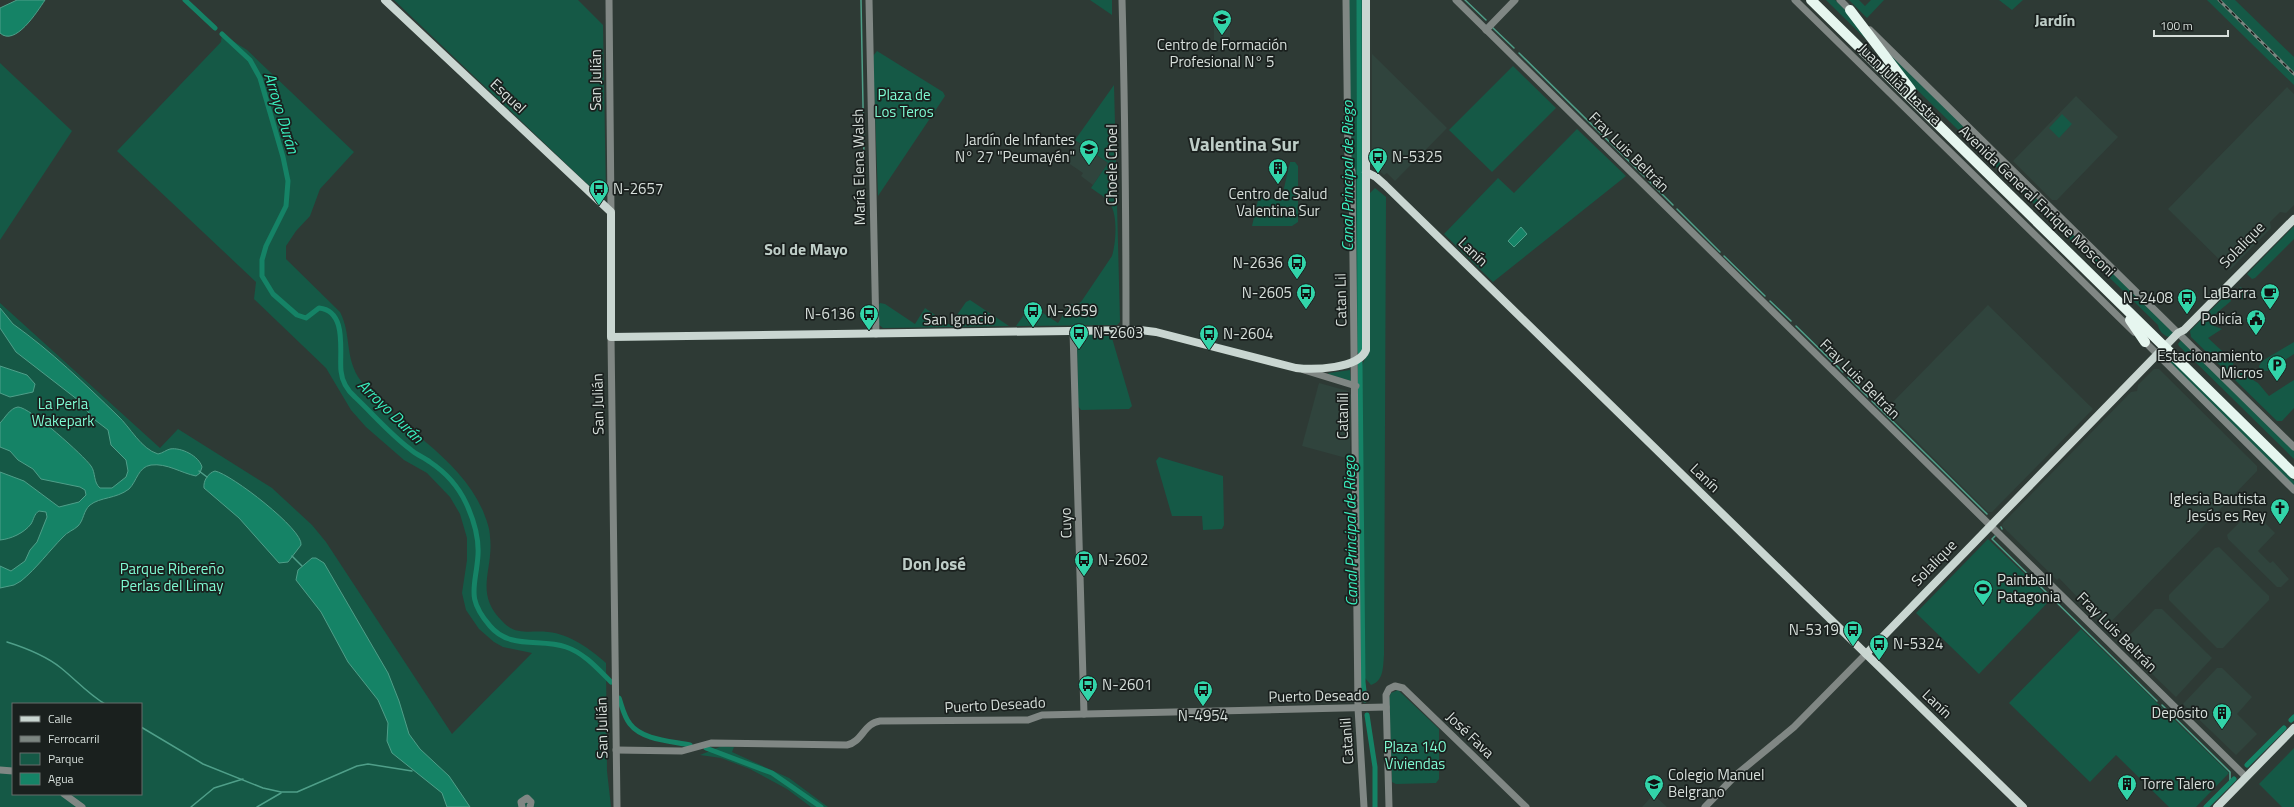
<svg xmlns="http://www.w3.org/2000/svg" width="2294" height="807" font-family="'Titillium Web',sans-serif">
	<rect width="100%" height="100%" fill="#2e3a35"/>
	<g fill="#30443d">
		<polygon points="1214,23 1230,23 1230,41 1228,43 1214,43"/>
		<polygon points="1372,54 1447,128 1395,181 1387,173 1384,175 1372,164"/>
		<polygon points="2287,87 2294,94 2294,205 2286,213 2280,212 2270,222 2271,228 2230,270 2168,209"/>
		<polygon points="2076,96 2118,137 2057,200 2052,200 2013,161"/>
		<polygon points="1077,142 1108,163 1093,185 1081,176 1083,173 1064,160"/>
		<polygon points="1988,305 2093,409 1992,512 1988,512 1885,410"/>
		<polygon points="2154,369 2159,369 2257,466 2257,471 2106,627 2059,578 2057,580 2002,526 2003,523 2131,392 2137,391 2138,385"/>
		<polygon points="1319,383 1348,391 1351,395 1350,456 1346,458 1302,446"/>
		<polygon points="2252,510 2275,533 2258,551 2270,563 2273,561 2289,579 2281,587 2277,587 2228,539 2227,535"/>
		<polygon points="2219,547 2269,596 2269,600 2223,648 2217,648 2169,600 2169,595 2215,548"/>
		<polygon points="2155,609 2162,609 2212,658 2176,697 2123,646 2123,642"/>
		<polygon points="2217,668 2222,668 2252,697 2237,714 2257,734 2236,755 2183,704"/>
		<polygon points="1654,794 1654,795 1667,807 1642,807"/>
	</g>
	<g fill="#155946" fill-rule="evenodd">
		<polygon points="394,0 578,0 603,25 606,196 602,198"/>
		<polygon points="1090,0 1112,0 1112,15"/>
		<polygon points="1349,0 1364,0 1365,346 1362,352 1359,353 1357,350 1351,158"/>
		<polygon points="1826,0 1835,0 1851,15 1884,57"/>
		<polygon points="1849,0 1859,0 1865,6 1871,0 1884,0 1867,18"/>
		<polygon points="1999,0 2023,0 2012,10"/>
		<polygon points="2207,0 2235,0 2294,57 2294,85"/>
		<path d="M1868,32l305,300v3l-4,2c-5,-1 -10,-6 -11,-12l-251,-245z"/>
		<path d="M222,34l25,16 107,102 -34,37 -10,27 -14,15 -10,15v13l54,53c12,23 4,46 21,69 35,46 98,74 122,130 3,8 7,17 7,26 4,33 -17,56 13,85 13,14 28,8 45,10 22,2 42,17 58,31l1,108 4,36h-611v-504l160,145 18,-19 94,59 40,37 14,17 126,192 80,-81 -29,-6 -9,-5 -15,-13 -13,-19 -4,-17 5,-33v-22l-7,-24 -10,-17 -23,-24 -23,-13 -38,-33 -15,-17 -25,-42 -72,-69 2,-17 -139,-131 104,-109zM13,704h128v90h-128z"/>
		<polygon points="877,51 943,92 945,96 878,196 873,56"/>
		<polygon points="0,63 72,131 0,240"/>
		<polygon points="1513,66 1556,108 1492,172 1449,130"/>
		<path d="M1114,85l6,237 -3,3 -101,1 15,-21 27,18 12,-19 5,1 6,-3 31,-46c4,-13 6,-41 -2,-52 -4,-7 -12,-11 -19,-16l17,-25 -33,-23z"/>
		<polygon points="2062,114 2072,124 2059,138 2049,128"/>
		<polygon points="1577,129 1626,176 1493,282 1444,234 1498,178 1514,193"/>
		<polygon points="1290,162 1295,162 1298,166 1298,222 1292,226 1252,226 1259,196 1281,201"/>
		<path d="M1375,188l11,9 -2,458c-1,11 0,26 -13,30l-6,-7 -3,-312 8,-20v-153z"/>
		<polygon points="2294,226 2294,239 2255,278 2252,279 2247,274"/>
		<polygon points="2240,287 2251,292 2251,294 2241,300 2239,289"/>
		<polygon points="2227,294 2231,301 2213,316 2211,321 2214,326 2222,329 2208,338 2234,362 2232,367 2258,383 2269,396 2294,380 2294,408 2282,421 2277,421 2191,337 2190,331"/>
		<polygon points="970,300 1009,326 883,328 878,324 878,306 880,303 885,304 915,324 925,308 950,325 966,302"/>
		<polygon points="1107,334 1112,338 1132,406 1129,409 1081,410 1078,406 1077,338 1081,335"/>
		<polygon points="2181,340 2294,451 2294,459 2179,346 2178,344"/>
		<polygon points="2294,342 2294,354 2268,371 2260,370 2259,366 2262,361"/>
		<polygon points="2168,356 2294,481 2294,486 2165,358"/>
		<polygon points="1350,370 1351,381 1328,374 1329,373"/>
		<polygon points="1159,457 1223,476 1224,525 1222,529 1203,530 1202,516 1172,516 1156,461"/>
		<polygon points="1988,539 2051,599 1979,674 1916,613"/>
		<polygon points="2081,629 2229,773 2196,807 2169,807 2116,755 2090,782 2009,703"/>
		<polygon points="1398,690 1439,729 1439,779 1436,783 1396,784 1392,782 1389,698 1391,693"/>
		<polygon points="722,746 734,747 732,752 789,778 828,807 811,807 787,789 750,769 721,758 700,755"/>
		<polygon points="2294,748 2294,807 2282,807 2259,784"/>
	</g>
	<g fill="#158366" stroke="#4f9f89">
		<path d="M17,0h28c-8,12 -30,47 -45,33v-25z"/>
		<polygon points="1521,227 1527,234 1514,247 1508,241"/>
		<path d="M0,308l13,16c38,27 72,60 105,92 12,11 23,33 40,38 5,-1 8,-4 12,-5 11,-2 29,7 32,18l-2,6 -4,3c-15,-3 -29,-13 -45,-11 -13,2 -14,16 -22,24 -13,10 -29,8 -39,16 -7,6 -6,15 -12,21 -4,4 -11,6 -15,11 -14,14 -26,31 -42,44l-7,4 -14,3v-22l11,5 14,-10 5,-11 7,-8 10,-25 -1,-5 -7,-1c-5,3 -5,8 -8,13 -7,9 -20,15 -31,16v-68l24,9 35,26 20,-5 7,-7 -1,-5 -5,-3 -39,-8 -8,-10 -15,-9 -8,-9 -10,-4v-24c5,-5 10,-15 18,-16 12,0 66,49 73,59 5,7 2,16 9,22h12l14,-11 2,-6 -2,-11 -15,-15 -3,-15 -13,-10 -17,-20 -62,-48 -16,-24z"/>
		<polygon points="0,366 27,375 35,384 33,392 10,397 0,393"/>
		<path d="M215,471c16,3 89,59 86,74l-13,17 -9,1 -40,-45 -35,-30c-1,-7 4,-15 11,-17z"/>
		<polygon points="312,558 316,558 324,563 388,673 399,701 409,734 420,749 449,776 470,807 447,807 442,793 392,753 387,741 388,723 378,700 348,662 321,612 296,580 298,570"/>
	</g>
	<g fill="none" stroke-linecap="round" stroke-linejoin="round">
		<g stroke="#4f9f89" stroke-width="1.5">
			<polyline points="861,0 864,158"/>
			<polyline points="1465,0 1486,20"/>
			<polyline points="1492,27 1514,48"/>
			<polyline points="1519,53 1645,177"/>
			<polyline points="1649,181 1673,205"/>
			<polyline points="1677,209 1720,252"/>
			<polyline points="1724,256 1765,296"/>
			<polyline points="1770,301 1791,321"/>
			<polyline points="1796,326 1843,372"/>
			<polyline points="1848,377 1868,397"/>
			<polyline points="1872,401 1987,514"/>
			<polyline points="199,471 207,477"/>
			<polyline points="2001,527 2002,529"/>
			<polyline points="1995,536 1992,539 2157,701"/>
			<polyline points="292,556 302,566"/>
			<path d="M7,642c19,6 38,13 54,26 15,12 27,26 44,36"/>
			<polyline points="2162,705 2230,772 2230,783"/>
			<polyline points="141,727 203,764 263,788 281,792 297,792 357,766 368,764 412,771"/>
			<polyline points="191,807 214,788 243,779"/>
			<polyline points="257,807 281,793"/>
		</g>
		<g stroke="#158366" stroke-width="5">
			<polyline points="185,0 215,28"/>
			<polyline points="1359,0 1360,352"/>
			<path d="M222,34l28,26 10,18 23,79 5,24 -2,25 -20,40 -4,14v16l11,18 24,21 9,3 13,-10c29,3 20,45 22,63 1,10 6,19 14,26 18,17 35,37 55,52 6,6 14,8 20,13 15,10 28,24 36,41 7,15 13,35 12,52 -2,32 -13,42 12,71 20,24 51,12 76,21 18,6 32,22 45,35"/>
			<polyline points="1360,362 1363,682 1365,700"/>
			<path d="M619,698c3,8 5,19 11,26 12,16 41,17 60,21"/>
			<polyline points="1367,715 1375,767 1375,807"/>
			<polyline points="2291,720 2294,717"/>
			<polyline points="706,748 772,773 821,807"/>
			<polyline points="2247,765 2284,728"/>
			<polyline points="2206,807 2234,779"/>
		</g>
		<g stroke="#808784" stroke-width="7">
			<polyline points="609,0 611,212"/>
			<polyline points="869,0 876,334"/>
			<path d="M1122,0c3,110 4,220 4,330"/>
			<polyline points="1346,0 1348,159 1352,171 1358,708 1364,807"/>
			<polyline points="1456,0 2246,777"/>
			<polyline points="1795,0 2134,332"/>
			<polyline points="1840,0 1852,12"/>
			<polyline points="1486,30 1515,0"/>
			<polyline points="1870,30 2294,447"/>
			<polyline points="1073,331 1084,714"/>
			<polyline points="611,337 617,807"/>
			<polyline points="2142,339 2294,490"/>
			<polyline points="1304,370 1356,386"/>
			<path d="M616,750l66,1 29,-8 136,2c15,-3 17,-22 33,-24l148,-1 14,-5 344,-8"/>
			<polyline points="0,770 13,771"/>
			<polyline points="64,794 82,807"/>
			<polyline points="522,807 521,802 527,798 531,802 530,807"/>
			<polyline points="1389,807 1386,695 1389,689 1395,686 1403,688 1526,807"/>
			<polyline points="1705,807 1736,775 1794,727 1866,654"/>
		</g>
		<g stroke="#c9d6d1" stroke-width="8">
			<path d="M385,0l226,212v125l529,-7 16,2 140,36c17,2 63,1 70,-18v-350"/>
			<polyline points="1366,172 1376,177 1385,185 2023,807"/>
			<polyline points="1866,654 2178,333 2184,330 2294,219"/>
			<polyline points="2217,807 2294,728"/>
		</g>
		<g stroke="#e6f6ef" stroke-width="10">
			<polyline points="1811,0 2294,474"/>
			<polyline points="1850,10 1911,90"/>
			<polyline points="2130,320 2145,342"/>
		</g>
		<g stroke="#7c8681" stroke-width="3">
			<polyline id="rail" points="2219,0 2294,74"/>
		</g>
		<use href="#rail" stroke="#1a201e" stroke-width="1.5" stroke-dasharray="4.5" stroke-linecap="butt"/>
	</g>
	<defs>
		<g id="university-pin" transform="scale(1)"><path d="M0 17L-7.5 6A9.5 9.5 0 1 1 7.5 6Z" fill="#32d4a9" stroke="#1a201e"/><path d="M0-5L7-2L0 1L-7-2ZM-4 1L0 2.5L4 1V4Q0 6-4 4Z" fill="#111"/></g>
		<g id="school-pin" transform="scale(1)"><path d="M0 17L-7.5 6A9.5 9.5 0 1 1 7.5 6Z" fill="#32d4a9" stroke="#1a201e"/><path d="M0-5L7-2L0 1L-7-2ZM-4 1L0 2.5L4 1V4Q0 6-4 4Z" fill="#111"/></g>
		<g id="bus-pin" transform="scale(1)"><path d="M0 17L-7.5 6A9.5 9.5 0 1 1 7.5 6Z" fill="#32d4a9" stroke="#1a201e"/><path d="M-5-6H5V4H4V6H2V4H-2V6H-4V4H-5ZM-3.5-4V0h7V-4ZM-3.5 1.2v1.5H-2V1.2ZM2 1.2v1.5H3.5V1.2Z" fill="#111"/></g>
		<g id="building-pin" transform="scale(1)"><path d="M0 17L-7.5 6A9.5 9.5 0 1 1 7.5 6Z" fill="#32d4a9" stroke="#1a201e"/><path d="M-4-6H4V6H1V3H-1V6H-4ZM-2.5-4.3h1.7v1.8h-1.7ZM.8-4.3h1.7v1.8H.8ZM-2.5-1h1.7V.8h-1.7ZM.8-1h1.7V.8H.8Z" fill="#111"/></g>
		<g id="cafe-pin" transform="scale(1)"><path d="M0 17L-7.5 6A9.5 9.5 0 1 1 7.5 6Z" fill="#32d4a9" stroke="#1a201e"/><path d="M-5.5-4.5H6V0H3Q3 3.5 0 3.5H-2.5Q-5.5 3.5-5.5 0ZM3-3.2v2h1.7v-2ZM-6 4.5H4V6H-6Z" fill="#111"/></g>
		<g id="civic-pin" transform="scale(1)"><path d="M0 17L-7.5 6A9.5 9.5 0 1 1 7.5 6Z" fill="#32d4a9" stroke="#1a201e"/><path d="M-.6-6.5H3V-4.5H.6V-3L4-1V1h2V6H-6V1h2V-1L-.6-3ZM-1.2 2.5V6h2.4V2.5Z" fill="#111"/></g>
		<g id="parking-pin" transform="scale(1)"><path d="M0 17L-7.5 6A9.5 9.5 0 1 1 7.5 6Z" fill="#32d4a9" stroke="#1a201e"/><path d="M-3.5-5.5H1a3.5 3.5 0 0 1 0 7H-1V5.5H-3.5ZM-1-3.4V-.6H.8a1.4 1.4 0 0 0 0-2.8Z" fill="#111"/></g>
		<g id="church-pin" transform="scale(1)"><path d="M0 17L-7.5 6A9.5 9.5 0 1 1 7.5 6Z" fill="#32d4a9" stroke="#1a201e"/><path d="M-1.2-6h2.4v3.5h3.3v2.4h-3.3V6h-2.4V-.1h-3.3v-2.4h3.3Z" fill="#111"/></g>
		<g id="stadium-pin" transform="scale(1)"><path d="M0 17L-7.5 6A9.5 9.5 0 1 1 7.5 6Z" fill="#32d4a9" stroke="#1a201e"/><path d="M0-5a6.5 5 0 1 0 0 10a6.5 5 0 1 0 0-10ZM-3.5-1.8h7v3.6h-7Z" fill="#111"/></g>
	</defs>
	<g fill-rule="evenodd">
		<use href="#university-pin" x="1222" y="19"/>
		<use href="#school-pin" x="1089" y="149"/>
		<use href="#bus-pin" x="1378" y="157"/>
		<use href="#building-pin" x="1278" y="168"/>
		<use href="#bus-pin" x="599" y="189"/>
		<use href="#bus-pin" x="1297" y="263"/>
		<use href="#bus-pin" x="1306" y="293"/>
		<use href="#cafe-pin" x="2270" y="293"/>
		<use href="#bus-pin" x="2187" y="298"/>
		<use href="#bus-pin" x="1033" y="311"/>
		<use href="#bus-pin" x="869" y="314"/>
		<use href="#civic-pin" x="2256" y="319"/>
		<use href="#bus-pin" x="1079" y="333"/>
		<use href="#bus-pin" x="1209" y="334"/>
		<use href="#parking-pin" x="2277" y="365"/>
		<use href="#church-pin" x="2280" y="508"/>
		<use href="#bus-pin" x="1084" y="560"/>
		<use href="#stadium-pin" x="1983" y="589"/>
		<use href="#bus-pin" x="1853" y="630"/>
		<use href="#bus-pin" x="1879" y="644"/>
		<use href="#bus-pin" x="1088" y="685"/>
		<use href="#bus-pin" x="1203" y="690"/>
		<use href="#building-pin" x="2222" y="713"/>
		<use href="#school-pin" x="1654" y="784"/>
		<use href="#building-pin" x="2127" y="784"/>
	</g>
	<g text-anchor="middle" stroke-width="3.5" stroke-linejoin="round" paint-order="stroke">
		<g font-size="15" fill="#d7dfdb" stroke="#1a201e" text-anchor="end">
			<text x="1222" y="50" text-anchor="middle">Centro de Formación<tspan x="1222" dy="17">Profesional N° 5</tspan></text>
			<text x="1075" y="145">Jardín de Infantes<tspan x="1075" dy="17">N° 27 "Peumayén"</tspan></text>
			<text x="1392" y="162" text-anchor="start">N-5325</text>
			<text x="613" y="194" text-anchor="start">N-2657</text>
			<text x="1278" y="199" text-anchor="middle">Centro de Salud<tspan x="1278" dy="17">Valentina Sur</tspan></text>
			<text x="1283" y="268">N-2636</text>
			<text x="1292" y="298">N-2605</text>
			<text x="2256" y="298">La Barra</text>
			<text x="2173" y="303">N-2408</text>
			<text x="1047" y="316" text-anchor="start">N-2659</text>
			<text x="855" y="319">N-6136</text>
			<text x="2242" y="324">Policía</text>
			<text x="1093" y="338" text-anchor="start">N-2603</text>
			<text x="1223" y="339" text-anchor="start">N-2604</text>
			<text x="2263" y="361">Estacionamiento<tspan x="2263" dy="17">Micros</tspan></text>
			<text x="2266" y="504">Iglesia Bautista<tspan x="2266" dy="17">Jesús es Rey</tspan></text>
			<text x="1098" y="565" text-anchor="start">N-2602</text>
			<text x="1997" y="585" text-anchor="start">Paintball<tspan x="1997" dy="17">Patagonia</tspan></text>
			<text x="1839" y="635">N-5319</text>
			<text x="1893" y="649" text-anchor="start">N-5324</text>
			<text x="1102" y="690" text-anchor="start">N-2601</text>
			<text x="2208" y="718">Depósito</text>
			<text x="1203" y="721" text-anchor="middle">N-4954</text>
			<text x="1668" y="780" text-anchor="start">Colegio Manuel<tspan x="1668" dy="17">Belgrano</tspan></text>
			<text x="2141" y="789" text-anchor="start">Torre Talero</text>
		</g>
		<g font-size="15" fill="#d7dfdb" stroke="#1a201e">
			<text transform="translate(596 80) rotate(-90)" y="5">San Julián</text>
			<text transform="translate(1900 84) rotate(44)" y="5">Juan Julián Lastra</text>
			<text transform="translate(508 96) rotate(43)" y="5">Esquel</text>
			<text transform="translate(1629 152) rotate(45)" y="5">Fray Luis Beltrán</text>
			<text transform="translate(1112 165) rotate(-90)" y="5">Choele Choel</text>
			<text transform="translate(859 167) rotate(-91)" y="5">María Elena Walsh</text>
			<text transform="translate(2037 201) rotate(44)" y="5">Avenida General Enrique Mosconi</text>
			<text transform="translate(2242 245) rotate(-46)" y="5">Solalique</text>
			<text transform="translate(1473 252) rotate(44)" y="5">Lanín</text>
			<text transform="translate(1341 300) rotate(-91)" y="5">Catan Lil</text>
			<text transform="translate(959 319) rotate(-1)" y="5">San Ignacio</text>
			<text transform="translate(1860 379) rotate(45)" y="5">Fray Luis Beltrán</text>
			<text transform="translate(598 404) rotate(-91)" y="5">San Julián</text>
			<text transform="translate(1343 416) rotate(-90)" y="5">Catanlil</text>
			<text transform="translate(1705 478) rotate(44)" y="5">Lanín</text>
			<text transform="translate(1066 523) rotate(-92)" y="5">Cuyo</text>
			<text transform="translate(1934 563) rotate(-46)" y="5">Solalique</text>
			<text transform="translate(2117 632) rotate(45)" y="5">Fray Luis Beltrán</text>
			<text transform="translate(1319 696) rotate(-1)" y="5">Puerto Deseado</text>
			<text transform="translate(1937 704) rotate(44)" y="5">Lanín</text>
			<text transform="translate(995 705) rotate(-3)" y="5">Puerto Deseado</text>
			<text transform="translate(602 728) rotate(-91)" y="5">San Julián</text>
			<text transform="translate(1470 735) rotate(44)" y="5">José Fava</text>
			<text transform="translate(1347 741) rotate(-94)" y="5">Catanlil</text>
		</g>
		<g font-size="15" fill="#7ffbd3" stroke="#1a201e">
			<text x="904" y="100">Plaza de<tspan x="904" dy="17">Los Teros</tspan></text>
			<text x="63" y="409">La Perla<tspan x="63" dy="17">Wakepark</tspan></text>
			<text x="172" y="574">Parque Ribereño<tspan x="172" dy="17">Perlas del Limay</tspan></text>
			<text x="1415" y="752">Plaza 140<tspan x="1415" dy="17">Viviendas</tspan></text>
		</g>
		<g font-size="16" font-weight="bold" fill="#becdc7" stroke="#1a201e">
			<text x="2055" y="26">Jardín</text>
			<text x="806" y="255">Sol de Mayo</text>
		</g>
		<g font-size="16" font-style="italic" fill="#39f0bf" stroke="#1a201e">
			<text transform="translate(282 113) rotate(73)" y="6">Arroyo Durán</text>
			<text transform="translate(1347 176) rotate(-90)" y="6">Canal Principal de Riego</text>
			<text transform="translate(391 411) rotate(44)" y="6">Arroyo Durán</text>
			<text transform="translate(1350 531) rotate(-91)" y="6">Canal Principal de Riego</text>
		</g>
		<g font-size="17" font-weight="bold" fill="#becdc7" stroke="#1a201e">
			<text x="934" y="570">Don José</text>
		</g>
		<g font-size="19" font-weight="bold" fill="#becdc7" stroke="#1a201e">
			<text x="1244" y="151">Valentina Sur</text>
		</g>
	</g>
	<rect x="12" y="703" width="130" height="92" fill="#1a201e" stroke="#666c6a"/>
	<rect x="20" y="716" width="20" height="6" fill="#c9d6d1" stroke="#666c6a"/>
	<text x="48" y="723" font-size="12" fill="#d7dfdb">Calle</text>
	<rect x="20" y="736" width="20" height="6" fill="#7c8681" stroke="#666c6a"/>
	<text x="48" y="743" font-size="12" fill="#d7dfdb">Ferrocarril</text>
	<rect x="20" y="753" width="20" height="12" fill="#155946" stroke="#666c6a"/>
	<text x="48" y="763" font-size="12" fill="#d7dfdb">Parque</text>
	<rect x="20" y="773" width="20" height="12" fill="#158366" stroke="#666c6a"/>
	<text x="48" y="783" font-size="12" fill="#d7dfdb">Agua</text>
	<path d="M2154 30v6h74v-6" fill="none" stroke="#d7dfdb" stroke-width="2"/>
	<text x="2160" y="30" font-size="12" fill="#d7dfdb" stroke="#1a201e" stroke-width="3" paint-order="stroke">100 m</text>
</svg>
